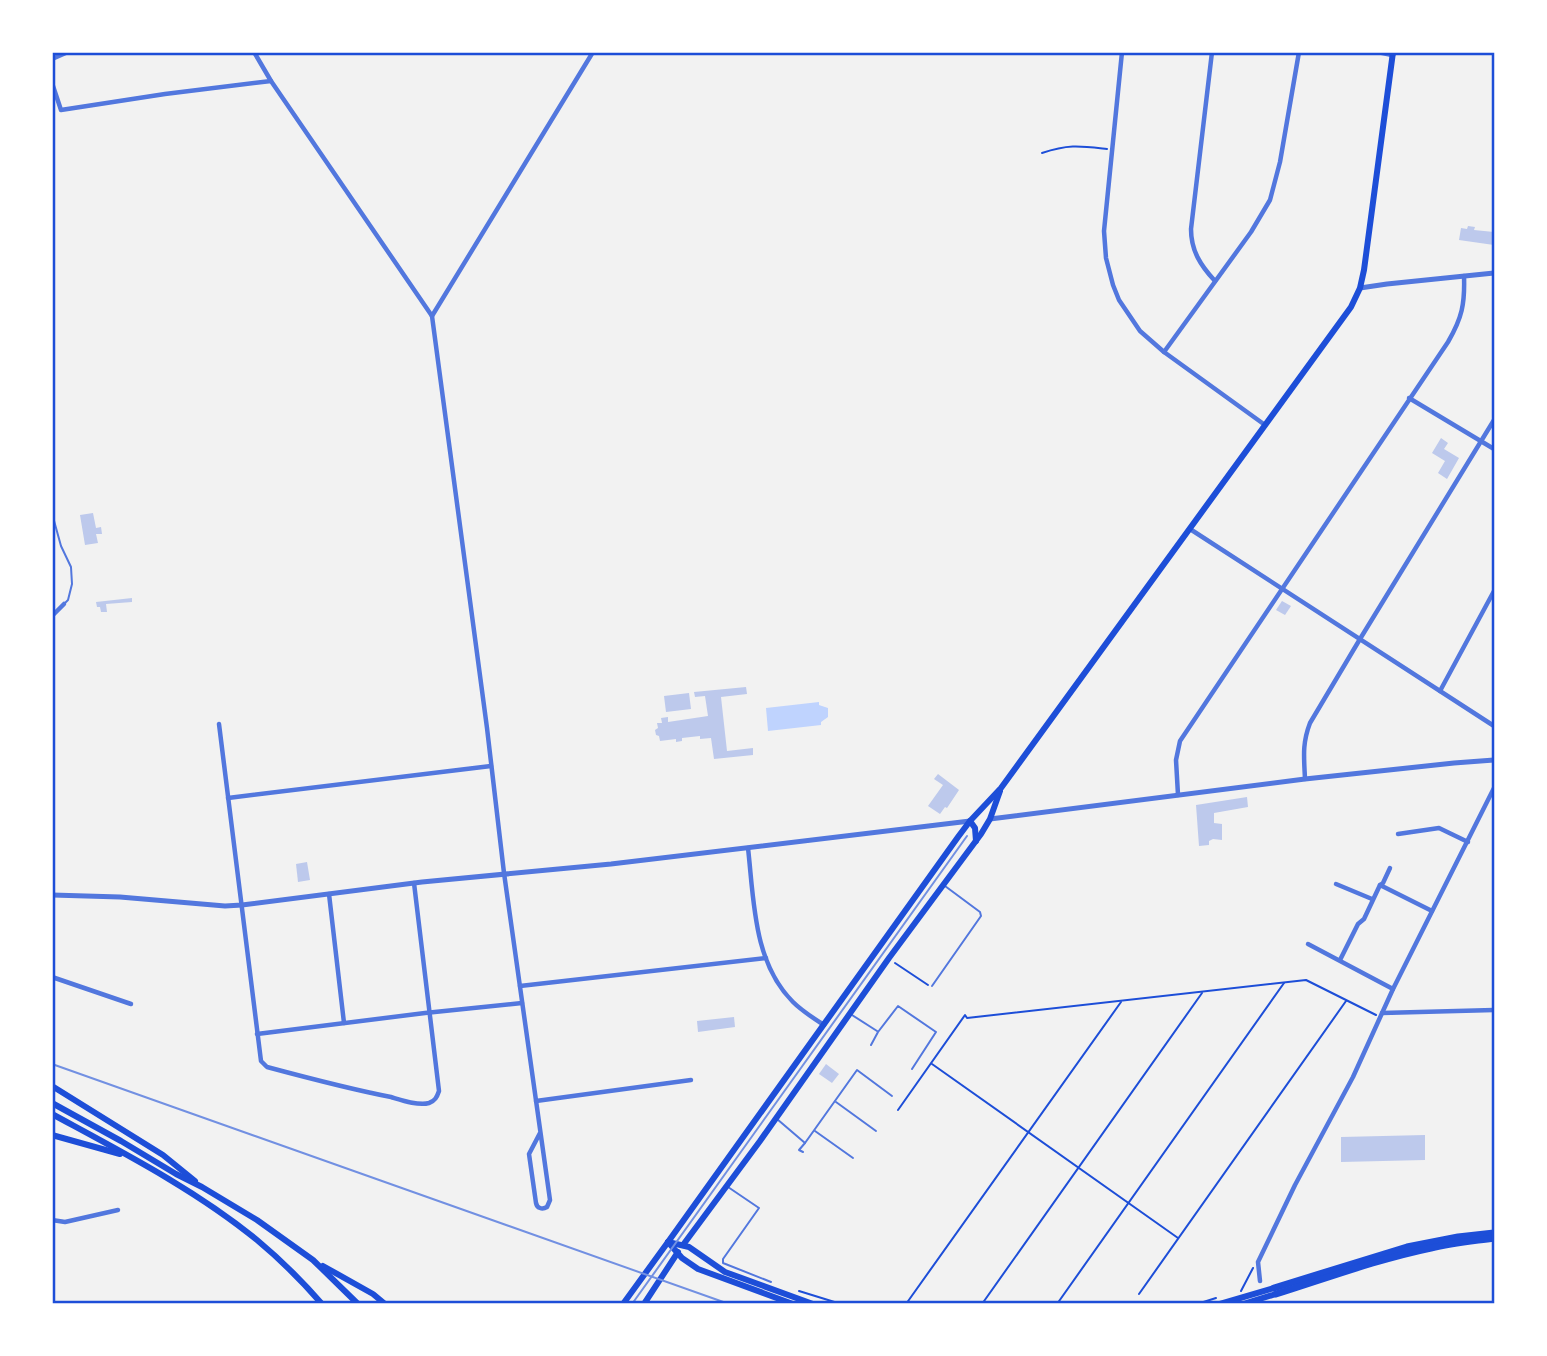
<svg xmlns="http://www.w3.org/2000/svg" width="1547" height="1356" font-family="Manrope,sans-serif">
	<rect width="100%" height="100%" fill="#f2f2f2"/>
	<polygon fill="#bfd3fe" points="819,702 819,705 828,708 828,717 821,722 821,725 768,731 766,708"/>
	<g fill="#bdc9ec">
		<polygon points="1468,226 1475,227 1474,230 1494,232 1494,245 1459,240 1461,228 1467,229"/>
		<polygon points="1441,438 1448,443 1444,449 1459,458 1447,479 1438,473 1445,461 1432,453"/>
		<polygon points="93,513 96,528 101,527 102,534 96,534 98,543 85,545 80,515"/>
		<polygon points="132,598 132,602 106,604 107,612 101,612 100,607 97,607 96,602"/>
		<polygon points="1282,601 1291,606 1285,615 1276,610"/>
		<polygon points="746,687 747,694 721,697 727,751 753,748 753,755 714,759 711,738 700,739 700,736 682,738 682,741 676,742 676,739 660,741 659,736 656,735 655,730 658,728 657,723 662,723 661,718 668,717 668,722 708,716 705,696 695,697 694,692"/>
		<polygon points="689,693 691,709 666,712 664,696"/>
		<polygon points="938,774 959,790 947,808 945,807 940,814 928,806 943,785 934,779"/>
		<polygon points="1247,797 1248,807 1214,813 1214,823 1222,824 1222,840 1213,839 1209,841 1209,845 1199,846 1196,805"/>
		<polygon points="307,862 310,880 298,882 296,864"/>
		<polygon points="734,1017 735,1027 698,1032 697,1021"/>
		<polygon points="826,1064 839,1074 832,1083 819,1074"/>
		<polygon points="1425,1135 1425,1160 1341,1162 1341,1137"/>
	</g>
	<g fill="none" stroke-linecap="round" stroke-linejoin="round">
		<g stroke="#1d4ed8" stroke-width="2">
			<path d="M1042,153c27,-9 38,-7 65,-4"/>
			<polyline points="895,963 928,985"/>
			<polyline points="932,1064 1178,1238"/>
			<polyline points="898,1110 965,1015 967,1018 1306,980 1376,1015"/>
			<polyline points="799,1291 841,1304"/>
			<polyline points="1241,1291 1253,1268"/>
			<polyline points="1139,1294 1346,1001"/>
			<polyline points="906,1304 1121,1002"/>
			<polyline points="982,1304 1202,993"/>
			<polyline points="1057,1304 1284,983"/>
			<polyline points="1197,1304 1216,1298"/>
		</g>
		<g stroke="#5277de" stroke-width="2">
			<polyline points="53,517 61,546 71,567 72,584 68,600 65,603"/>
			<polyline points="932,986 981,916 980,912 945,886"/>
			<polyline points="852,1015 877,1031"/>
			<polyline points="871,1045 878,1032 898,1006 936,1032 912,1069"/>
			<polyline points="836,1102 876,1131"/>
			<polyline points="777,1119 805,1143 799,1150 803,1152"/>
			<polyline points="815,1131 853,1158"/>
			<polyline points="805,1143 857,1070 892,1096"/>
			<polyline points="728,1187 759,1208 723,1259 723,1263 771,1282"/>
		</g>
		<g stroke="#5277de" stroke-width="4.5">
			<path d="M254,52l17,29 161,235 55,412 17,145 46,327 -3,7c-5,3 -10,1 -11,-4l-7,-49 11,-21"/>
			<polyline points="1122,52 1104,231 1106,258 1113,285 1119,300 1140,331 1164,352 1265,425"/>
			<path d="M1212,52l-21,177c0,22 10,37 24,52"/>
			<polyline points="52,59 68,52"/>
			<polyline points="52,83 61,110 165,94 271,81"/>
			<polyline points="432,316 593,52"/>
			<polyline points="1164,352 1251,232 1270,200 1280,162 1299,52"/>
			<polyline points="1409,398 1494,449"/>
			<polyline points="1190,529 1494,726"/>
			<polyline points="52,616 64,604"/>
			<polyline points="1440,691 1494,591"/>
			<path d="M219,724l42,337 6,6c41,11 82,22 124,30 10,3 27,9 38,6 6,-2 8,-6 10,-12l-25,-208"/>
			<path d="M1305,779c-1,-22 -3,-35 5,-56l50,-84 134,-219"/>
			<path d="M1178,795l-2,-35 4,-19 268,-399c14,-24 17,-38 16,-66"/>
			<polyline points="228,798 491,766"/>
			<polyline points="1398,834 1439,828 1468,842"/>
			<path d="M748,848c6,52 5,114 45,154 9,9 20,16 31,23"/>
			<polyline points="1336,884 1372,899"/>
			<polyline points="1380,885 1383,883 1390,868"/>
			<polyline points="329,894 344,1023"/>
			<polyline points="1308,944 1393,989"/>
			<polyline points="1340,960 1358,924 1364,919 1380,885 1432,911"/>
			<polyline points="52,977 131,1004"/>
			<polyline points="520,986 766,958"/>
			<polyline points="1382,1013 1494,1010"/>
			<polyline points="257,1034 425,1013 522,1003"/>
			<polyline points="536,1101 691,1080"/>
			<polyline points="52,1220 65,1222 118,1210"/>
			<polyline points="1260,1281 1258,1262 1295,1185 1353,1077 1393,989 1494,788"/>
		</g>
		<g stroke="#5277de" stroke-width="5">
			<polyline points="1379,52 1393,55"/>
			<polyline points="1360,288 1387,284 1494,273"/>
			<polyline points="990,819 1305,779 1454,763 1494,760"/>
			<polyline points="52,895 120,897 225,906 242,905 422,882 611,864 970,821"/>
		</g>
		<g stroke="#1d4ed8" stroke-width="6">
			<polyline points="970,821 975,828 976,841"/>
			<polyline points="52,1086 163,1155 195,1181"/>
			<polyline points="52,1103 121,1141 176,1174 202,1187 257,1220 313,1260 358,1304"/>
			<path d="M52,1114c70,38 144,76 205,126 24,20 45,41 65,64"/>
			<polyline points="52,1135 120,1154"/>
			<polyline points="668,1242 958,837 970,821 1001,788 1351,307 1360,288 1364,270 1393,52"/>
			<polyline points="683,1245 760,1141 889,958 981,834 990,819 1000,791"/>
			<polyline points="323,1266 373,1294 385,1304"/>
		</g>
		<g stroke="#1d4ed8" stroke-width="6">
			<polyline points="668,1242 689,1247 725,1272 813,1304"/>
			<polyline points="668,1242 682,1258 698,1269 793,1304"/>
			<polyline points="623,1304 668,1242"/>
			<polyline points="644,1304 678,1252"/>
			<polyline points="1220,1304 1274,1288"/>
			<polyline points="1243,1304 1276,1294"/>
		</g>
		<g stroke="#1d4ed8" stroke-width="7">
			<polyline points="1274,1288 1407,1247 1458,1237 1494,1233"/>
			<path d="M1276,1294c51,-16 102,-35 155,-46 21,-5 42,-7 63,-10"/>
		</g>
		<polyline stroke="#7290e2" stroke-width="2" points="632,1304 967,836"/>
		<polyline stroke="#7290e2" stroke-width="2" points="52,1064 729,1304"/>
	</g>
	<rect width="1547" height="1356" fill="none" stroke="#ffffff" stroke-width="108"/>
	<rect x="54" y="54" width="1439" height="1248" fill="none" stroke="#1d4ed8" stroke-width="2.5"/>
</svg>
